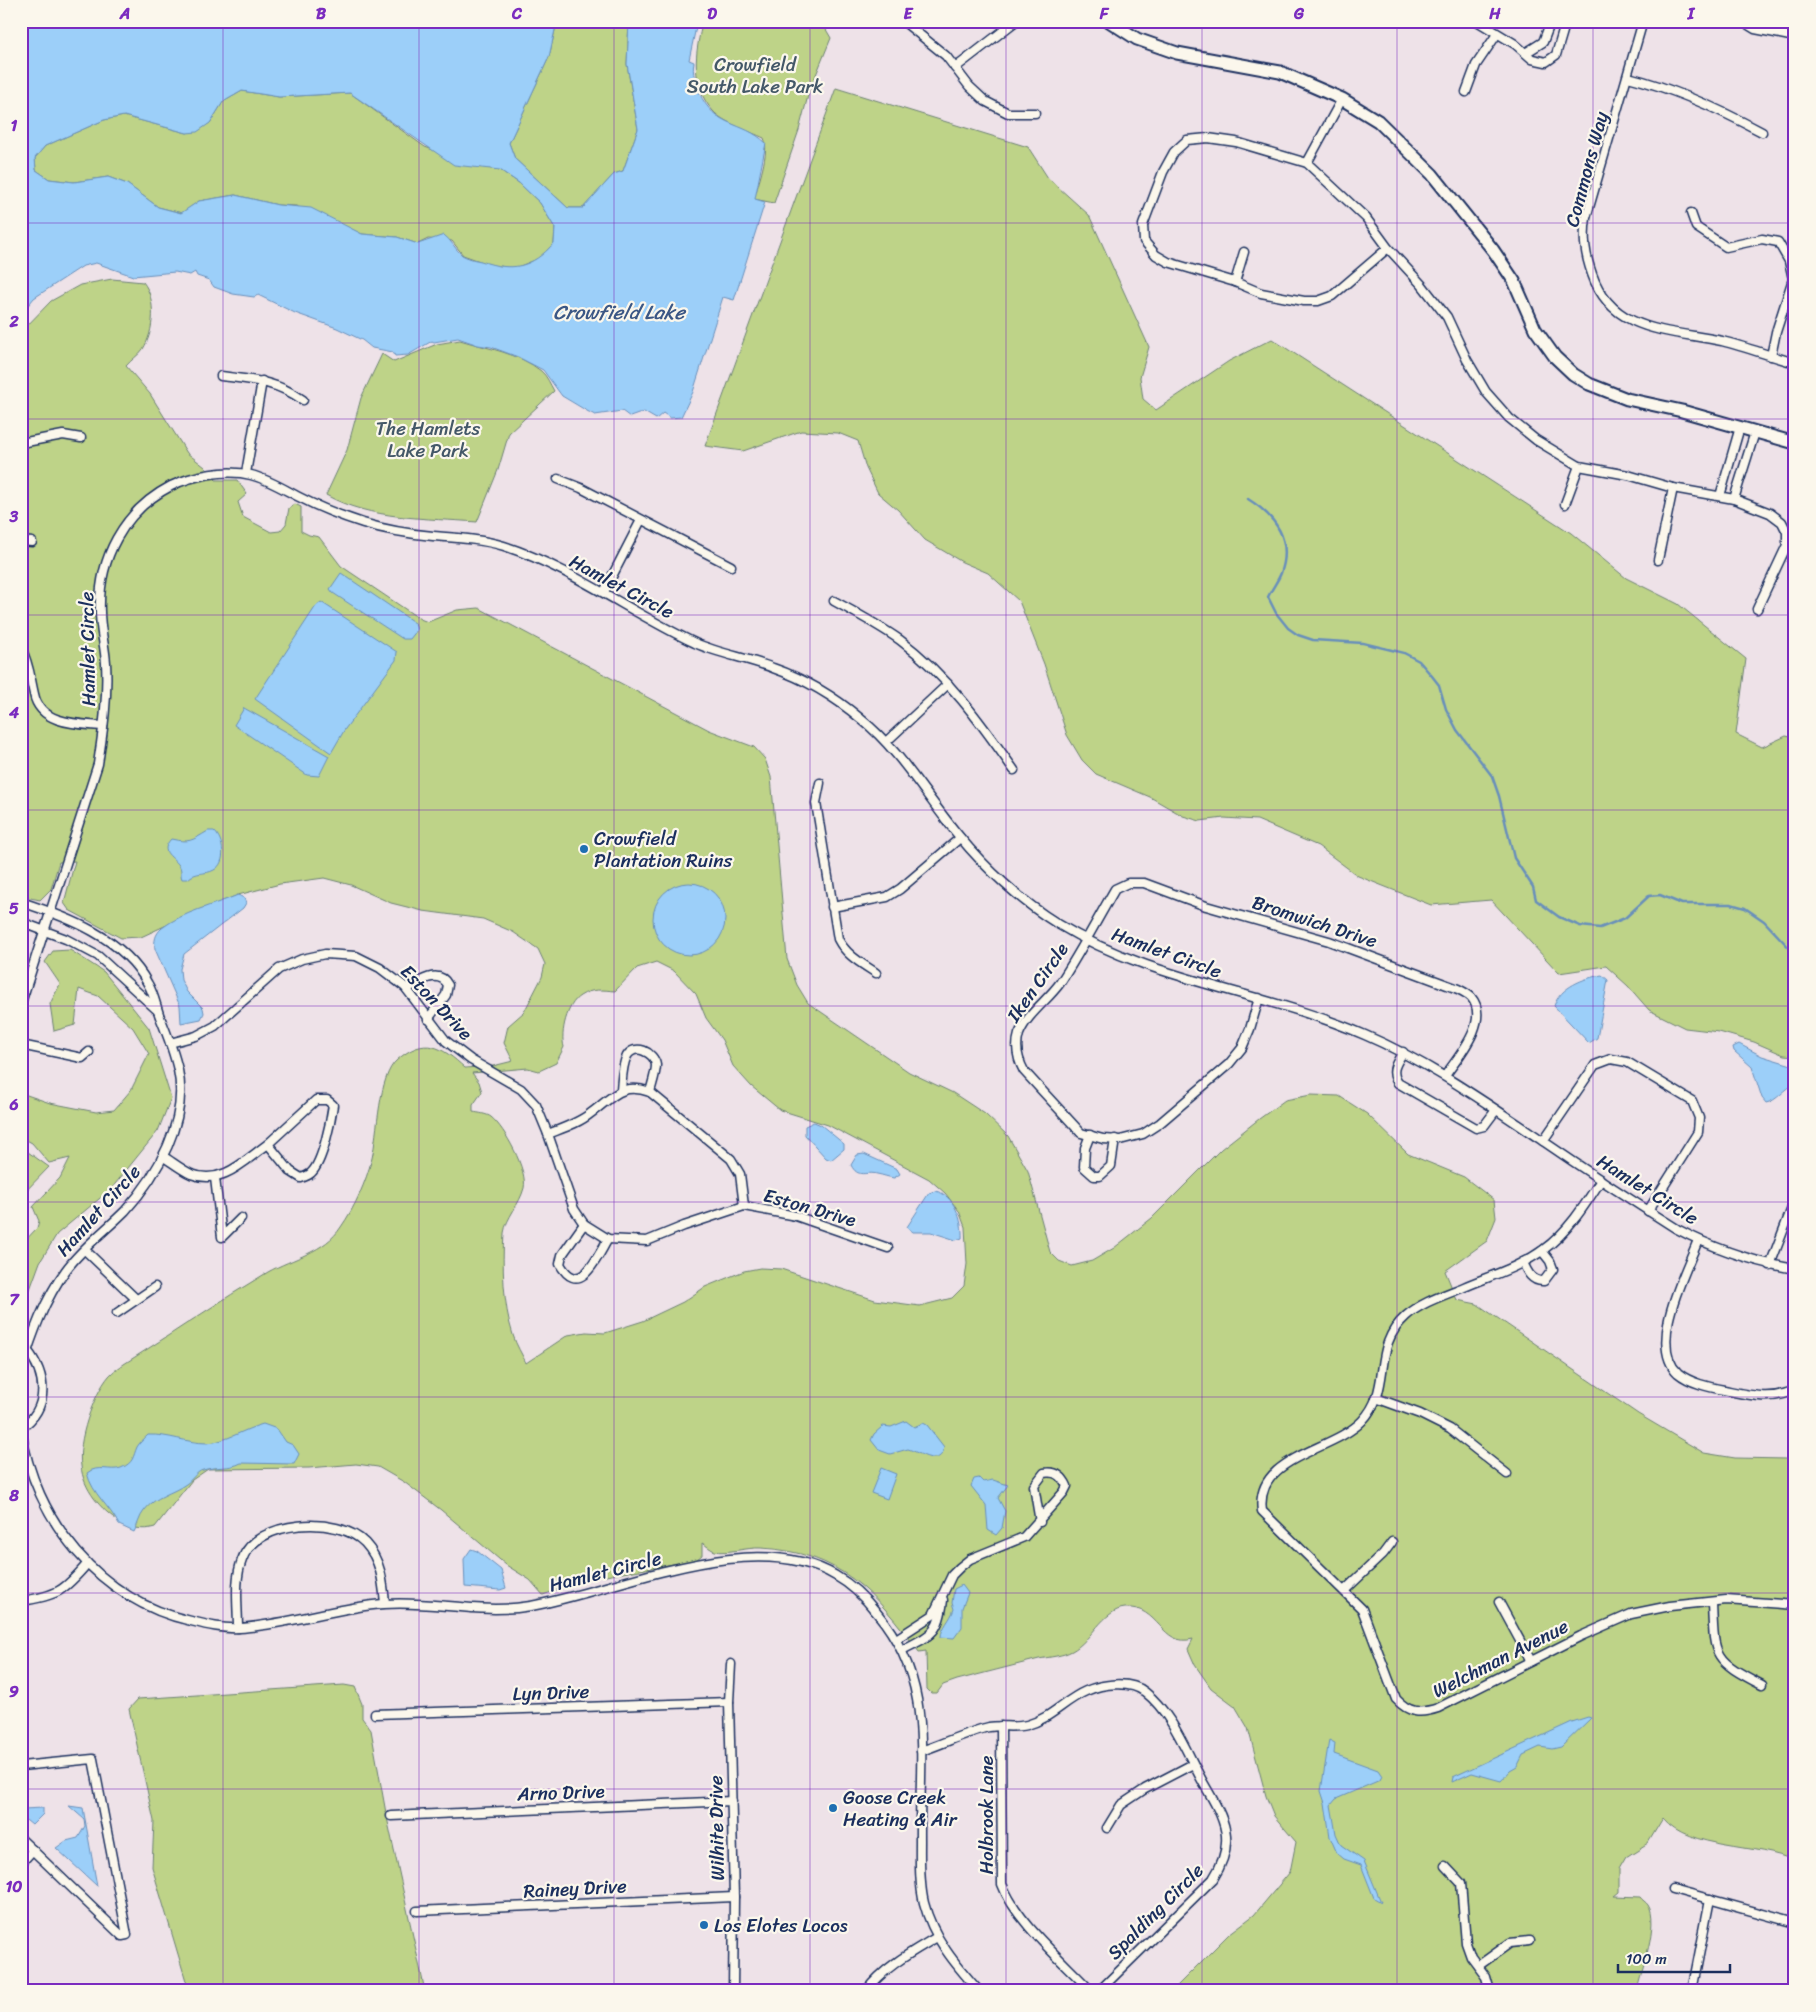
<svg xmlns="http://www.w3.org/2000/svg" width="1816" height="2012" font-family="Sriracha,sans-serif">
	<rect width="100%" height="100%" fill="#eee2e8"/>
	<filter id="ink" filterUnits="userSpaceOnUse"><feTurbulence type="fractalNoise" baseFrequency=".02" numOctaves="2"/><feDisplacementMap in="SourceGraphic" scale="10" xChannelSelector="R" yChannelSelector="G"/><feConvolveMatrix kernelMatrix="1 2 1 2 8 2 1 2 1" color-interpolation-filters="sRGB"/></filter>
	<g filter="url(#ink)">
		<g fill="#bed388" stroke="#6c8173" fill-rule="evenodd">
			<polygon points="557,21 629,21 627,64 638,129 623,171 614,174 583,208 568,208 515,159 509,143 549,57"/>
			<path d="M703,21h118l10,17 -22,54 -10,38 -25,73 -20,-4c4,-14 16,-48 10,-61 -13,-6 -42,-16 -51,-27 -23,-25 -18,-60 -10,-90z"/>
			<polygon points="836,88 1028,147 1048,178 1089,215 1149,347 1140,377 1143,399 1156,410 1229,361 1272,339 1571,533 1626,578 1678,604 1746,659 1736,734 1762,747 1786,736 1795,738 1795,1056 1784,1055 1754,1042 1719,1032 1685,1028 1649,1010 1628,986 1606,966 1559,973 1491,900 1431,905 1358,876 1318,846 1257,820 1224,818 1200,821 1183,816 1150,797 1096,774 1082,760 1067,735 1044,664 1019,601 988,573 962,562 925,540 898,510 878,493 866,468 858,441 838,433 801,431 743,451 705,446"/>
			<polygon points="242,91 279,97 350,93 425,147 479,167 500,170 519,183 540,203 555,228 554,243 540,258 515,268 491,265 463,255 452,241 428,239 418,244 397,237 362,234 296,206 278,205 235,195 199,201 182,213 158,207 127,184 108,177 74,182 49,179 36,170 35,158 45,146 104,120 124,116 187,133 210,123 223,102"/>
			<path d="M112,279l31,3c14,17 11,50 0,67 -4,6 -12,11 -17,17l24,28 37,59 18,14 11,13h21l10,14 -9,8 5,15 28,15 9,-1 6,-7 3,-16 6,-4 6,3v24l8,4 10,2 22,29 79,53 8,3 29,-12 22,-2 230,122 45,17 11,12 6,18 16,182 10,26 11,18 101,69 44,21 32,21 23,22 20,35 22,81 9,9 13,5 20,-5 22,-13 38,-30 69,-69 38,-30 26,-19 26,-5 28,1 28,18 41,40 56,23 30,23 2,18 -9,23 -42,30 12,29 20,4 161,110 66,39 31,5 51,1 9,-2v404c-37,-18 -106,-11 -132,-43l-15,25 -22,14 -7,12v23l-5,4 26,1c2,3 6,5 8,8 12,18 -7,66 -11,86h-465l57,-57 25,-19 36,-43 6,-30 -22,-26 -8,-20 -18,-68 -13,-22 -24,-18 -16,-23 -7,-16 5,-10c-32,9 -34,-34 -68,-31 -22,2 -34,33 -53,43 -9,5 -23,6 -33,8 -27,7 -55,14 -82,21l-14,5 -6,8h-6l-4,-4 -1,-38 -7,1c-43,-59 -80,-100 -158,-104 -13,-1 -35,6 -46,3 -4,-1 -9,-6 -13,-8v12l-6,5 -90,16 -12,-2 -6,-5 -2,10 -43,16 -13,-15 -24,-15 -65,-55 -37,-28 -26,-15 -22,-3 -47,4 -101,1 -16,11 -37,47c-13,4 -24,1 -36,-6 -18,-11 -36,-32 -38,-55 -4,-24 12,-71 28,-90 4,-5 10,-8 15,-12 48,-30 95,-63 144,-92 25,-14 57,-20 73,-45 14,-20 25,-45 31,-69 6,-25 6,-82 25,-98 28,-24 44,-14 68,8l28,-2 20,-5 -9,-18 4,-17 16,-14 18,-35 3,-13 -7,-15 -25,-17 -30,-13 -60,-8 -32,-8 -40,-18 -27,-7 -44,6 -42,11 -50,20 -47,22 -20,1 -52,-28 -5,-7 11,-42 -16,1 -8,27 -11,11 -19,-4v-564l30,-31 29,-16zM656,962l18,9 22,23 10,24 16,22 11,26 18,20 29,24 48,15 101,54 16,14 14,18 6,16 2,37 -3,22 -12,12 -32,8 -45,-6 -94,-31 -21,-1 -16,3 -39,16 -22,15 -40,19 -38,12 -19,-1 -18,3 -42,28c-4,-9 -10,-18 -13,-28 -10,-31 -11,-69 -9,-102 2,-15 16,-29 20,-45 4,-17 -19,-60 -33,-71 -4,-3 -12,-4 -18,-5v-7l9,-13 -3,-10 -7,-9 56,-5 11,3 17,-8 8,-16c-4,-14 3,-43 16,-51 12,-8 23,-6 35,-5l22,-23z"/>
			<path d="M460,340c26,8 59,13 81,31 6,5 9,13 13,20l-45,42 -11,37 -21,52c-50,-4 -107,-2 -151,-27l21,-45 14,-52 21,-44 12,8 43,-18z"/>
			<polygon points="70,950 104,972 149,1028 171,1098 158,1131 111,1189 57,1234 40,1262 29,1292 21,1289 21,1245 37,1228 39,1221 33,1207 60,1178 70,1158 49,1163 32,1143 21,1137 21,1093 50,1103 96,1112 114,1110 131,1090 149,1054 133,1028 98,996 79,989 75,1025 54,1031 50,1004 60,984 45,962 53,951"/>
			<polygon points="21,1147 49,1167 21,1196"/>
			<polygon points="344,1685 355,1687 362,1704 362,1718 371,1730 386,1813 425,1991 189,1991 152,1867 154,1821 129,1709 138,1699"/>
		</g>
		<g fill="#9ccff9" stroke="#688fbb" fill-rule="evenodd">
			<path d="M21,21h536l-8,36 -40,86 6,16 53,49h15l31,-34 9,-3 15,-42 -11,-65 2,-43h73l-2,6h-4l-7,33 5,2c-2,11 1,19 5,30 16,37 43,28 67,51l-11,56 10,3 -31,98 -11,-3 -30,95 -12,25 -11,1 -7,-5 -7,6 -12,-7 -14,5 -8,-6 -27,4 -8,-4 -25,-15 -19,-26 -25,-13 -27,-10 -13,-2 -20,-7 -24,4 -2,-1 -24,14 -13,1 -2,-4 -21,-4 -10,-8 -25,-12 -42,-15 -37,-18 -4,2 -21,-3 -19,-7 -5,-7 -12,-4 -2,-4 -5,3 -15,-3 -42,4 -37,-13 -13,3 -49,32 -13,16zM242,91l37,6 71,-4 104,72 46,5 19,13 21,20 15,25 -1,15c-22,25 -42,29 -73,18 -6,-1 -14,-3 -19,-6 -7,-6 -11,-15 -18,-20l-26,9 -21,-7 -35,-3 -51,-26 -33,-3 -43,-10 -36,6 -18,12 -23,-6 -31,-23 -19,-7 -34,5 -25,-3 -13,-9 -1,-12 10,-12 59,-26 20,-4 63,17 10,-1 13,-9 13,-21z"/>
			<polygon points="341,573 415,623 417,630 410,639 403,639 333,593 330,589"/>
			<polygon points="321,602 397,652 396,660 345,729 331,753 255,699 316,606"/>
			<polygon points="244,708 329,756 319,776 307,775 234,725"/>
			<path d="M208,831h6c10,9 13,32 0,39 -9,5 -18,1 -26,9h-6c-2,-4 0,-8 -2,-12 -6,-11 -22,-14 -9,-28 19,4 20,2 37,-8z"/>
			<circle cx="689" cy="919" r="36"/>
			<path d="M238,895l6,3 2,5 -3,5 -59,46 -4,15 1,11 6,12 16,16 1,5 -3,6 -20,4 -1,-17 -25,-57c-1,-8 0,-15 7,-21 21,-16 52,-23 76,-33z"/>
			<path d="M1602,975l6,5 -11,58 -8,5 -35,-37c6,-19 30,-28 48,-31z"/>
			<path d="M1739,1044l23,12 33,10v18c-10,4 -18,17 -29,19l-4,-5 -10,-31 -18,-16 -1,-4z"/>
			<polygon points="814,1122 821,1125 844,1144 844,1149 831,1160 826,1158 805,1135 805,1126"/>
			<path d="M864,1154l33,15 3,5 -6,4c-7,-1 -11,-3 -17,-4 -11,-3 -19,5 -26,-9l6,-10z"/>
			<path d="M935,1191c19,3 28,30 27,47l-6,2 -25,-8h-18l-6,-5 22,-34z"/>
			<path d="M906,1421l8,6 9,-4 4,2 17,22c-3,22 -25,5 -36,2l-18,5 -11,-4 -8,-10 3,-6 9,-8 8,1z"/>
			<path d="M263,1424l14,5 9,13 7,3 6,9 -5,10 -53,-1c-11,6 -25,3 -38,7 -7,2 -11,10 -17,14 -14,10 -31,12 -42,27 -5,6 -6,14 -10,21l-15,-7c-9,-19 -27,-31 -32,-52 11,-9 23,-1 34,-5 13,-5 12,-12 16,-21 2,-4 8,-9 11,-12 20,-1 39,8 59,8 19,-1 37,-14 56,-19z"/>
			<polygon points="881,1468 896,1474 887,1499 871,1493"/>
			<polygon points="979,1478 983,1482 993,1480 1008,1485 998,1498 1005,1511 1002,1528 996,1535 988,1530 986,1505 971,1486 974,1479"/>
			<polygon points="471,1549 477,1551 501,1570 506,1588 500,1590 465,1587 464,1559"/>
			<path d="M962,1585l6,8 -6,15v19l-8,11 -13,-1c0,-9 10,-18 13,-28l-2,-6 2,-14z"/>
			<polygon points="1588,1717 1591,1718 1561,1747 1552,1749 1540,1747 1523,1755 1517,1767 1510,1771 1501,1781 1472,1773 1452,1782 1453,1777 1572,1722"/>
			<polygon points="1329,1740 1335,1743 1334,1754 1378,1770 1382,1776 1380,1780 1336,1799 1331,1805 1336,1834 1341,1845 1364,1861 1381,1902 1374,1898 1361,1865 1344,1859 1337,1853 1330,1837 1325,1803 1321,1791"/>
			<polygon points="21,1806 23,1809 43,1808 43,1814 32,1825 21,1816"/>
			<polygon points="69,1806 83,1808 97,1886 56,1848 66,1841 78,1838 85,1826 84,1819"/>
		</g>
		<g fill="none" stroke-linecap="round" stroke-linejoin="round">
			<path stroke="#688fbb" stroke-width="2.5" d="M1248,499c27,17 45,41 33,74 -3,8 -9,15 -13,24l8,16 12,15 10,7 15,5 50,3 41,10 15,8 13,15 7,9 7,24 11,21 35,46 7,20 15,62 19,29 3,13 23,17 21,9 20,2 25,-10 24,-22 11,-1 22,9h49l14,4 19,13 31,33"/>
			<g stroke="#1b2f5e" stroke-width="11">
				<g id="street">
					<polyline points="903,21 946,56 969,86 985,101 1008,113 1035,113"/>
					<polyline points="1477,21 1515,44 1532,59 1546,62 1556,55 1566,21"/>
					<path d="M1643,21l-57,197c-3,20 -1,36 6,56 20,59 77,56 130,67 24,6 48,15 73,22"/>
					<polyline points="1742,21 1755,29 1795,37"/>
					<polyline points="1527,52 1543,42 1551,21"/>
					<polyline points="955,68 1016,21"/>
					<path d="M1628,77c48,12 91,32 134,55"/>
					<polyline points="1466,92 1476,65 1497,34"/>
					<polyline points="1307,163 1342,99"/>
					<polyline points="1691,213 1696,227 1726,247 1762,239 1778,242 1789,261 1793,279 1776,332 1771,356"/>
					<polyline points="1388,248 1332,296 1318,301 1304,301 1261,293 1235,282 1168,262 1156,255 1144,241 1143,225 1163,172 1174,152 1187,140 1208,138 1236,142 1307,163 1366,218 1388,248 1422,285 1447,317 1467,360 1486,392 1509,418 1536,440 1579,466 1628,475 1673,488 1734,499 1770,513 1782,522 1787,532 1787,545 1757,609"/>
					<polyline points="1235,282 1244,252"/>
					<path d="M221,376c32,4 55,5 82,24"/>
					<polyline points="21,443 63,435 81,438"/>
					<polyline points="246,473 262,381"/>
					<polyline points="558,479 581,488 731,566"/>
					<polyline points="1720,496 1740,427"/>
					<polyline points="1734,499 1755,432"/>
					<polyline points="1565,504 1579,466"/>
					<polyline points="21,541 32,542"/>
					<polyline points="1658,560 1673,488"/>
					<polyline points="604,592 641,520"/>
					<path d="M834,601c22,12 45,24 66,39 47,35 81,83 114,130"/>
					<path d="M21,648c8,15 9,29 13,46 6,31 45,30 69,32"/>
					<polyline points="887,741 948,684"/>
					<path d="M820,783l-4,20 22,136c8,16 23,24 38,34"/>
					<path d="M21,902c47,15 103,36 127,82 6,10 8,22 12,33 7,17 14,35 18,53 11,50 -21,106 -53,141 -19,19 -43,37 -59,59 -22,30 -34,65 -45,100"/>
					<polyline points="832,907 887,897 900,889 960,838"/>
					<polyline points="21,922 66,939 98,956 156,1009"/>
					<path d="M407,989c12,-8 32,-21 41,-4l-2,10 -18,24"/>
					<path d="M1259,998l-9,31 -8,19 -13,16 -69,59 -17,11 -23,6 -17,-1 -22,-6 -57,-62c-6,-11 -9,-24 -5,-37 8,-20 29,-34 41,-51 20,-30 37,-63 55,-94l13,-6h16l62,23 123,35 129,48c4,2 10,5 13,8 20,23 -13,60 -26,79"/>
					<path d="M21,1003l77,-239c5,-33 10,-67 8,-101 -1,-17 -6,-34 -6,-51 -2,-53 23,-101 71,-126 22,-11 56,-17 80,-11 16,4 31,13 46,21 21,11 44,20 66,27 23,7 47,11 70,13 25,2 48,3 71,10 68,22 127,67 191,97 25,11 53,15 78,25 32,11 62,29 88,51 40,32 65,78 98,117 27,33 63,66 99,88 95,58 206,67 307,111 63,27 118,66 175,104 45,31 91,61 137,90 36,19 77,33 118,40"/>
					<polyline points="170,1043 196,1036 215,1026 279,969 302,959 325,954 356,956 380,968 405,987 446,1041 471,1060 521,1089 536,1105 548,1134 574,1209 584,1224 608,1239 647,1241 684,1226 744,1206 796,1216 888,1248"/>
					<polyline points="21,1045 82,1058 89,1052"/>
					<path d="M1403,1052c-7,12 -13,19 -5,31l78,45 8,-2 12,-16"/>
					<path d="M621,1090c1,-10 1,-25 6,-34 8,-13 27,-4 29,9 0,8 -4,19 -6,27"/>
					<path d="M316,1100h11l6,5c-2,15 -10,57 -22,68 -2,2 -7,4 -10,5l-11,-7 -22,-27z"/>
					<path d="M548,1134c15,-6 31,-11 43,-21 22,-16 30,-31 59,-21l81,67 9,15 4,32"/>
					<polyline points="1090,1135 1085,1148 1084,1167 1094,1176 1100,1176 1111,1166 1115,1139"/>
					<polyline points="1543,1141 1595,1065 1611,1059 1627,1062 1692,1101 1699,1118 1698,1132 1648,1211"/>
					<path d="M164,1157c8,5 18,13 27,17 31,12 53,-13 77,-30"/>
					<polyline points="215,1178 222,1237 241,1218"/>
					<path d="M1601,1180c-16,25 -33,52 -58,70 -23,17 -53,26 -79,37 -19,8 -42,15 -58,29 -36,32 -12,72 -44,105 -30,31 -108,35 -100,90l100,98 34,90c13,14 24,15 42,9l143,-72 50,-22 39,-8 56,-6 69,5"/>
					<path d="M584,1224l-22,31 -2,9c20,35 37,-7 48,-25"/>
					<path d="M1698,1240c-12,32 -51,104 -20,133 12,10 31,14 46,17 25,5 47,11 71,0"/>
					<polyline points="85,1250 136,1299"/>
					<path d="M1523,1262c4,10 9,20 21,19l9,-12 -3,-8 -8,-10"/>
					<polyline points="1770,1265 1795,1200"/>
					<polyline points="117,1313 155,1287"/>
					<polyline points="1376,1398 1420,1414 1450,1429 1507,1474"/>
					<path d="M21,1428c29,-20 26,-53 6,-78"/>
					<path d="M21,1429c13,91 79,172 170,192 16,4 32,8 48,7 49,-3 97,-21 145,-24 49,-4 96,11 147,2 88,-16 222,-80 305,-30 16,9 30,23 41,37 58,69 42,144 43,227 0,20 -1,43 4,63 9,35 31,61 55,88"/>
					<polyline points="1344,1591 1383,1554 1392,1542"/>
					<path d="M21,1601c36,-5 43,-10 66,-37"/>
					<polyline points="1499,1602 1531,1661"/>
					<path d="M1712,1602c2,55 0,57 50,83"/>
					<path d="M238,1628c0,-22 -4,-48 4,-68 14,-41 97,-45 123,-17 16,17 18,39 20,60"/>
					<path d="M896,1639l37,-24 19,-40 8,-8 10,-8 54,-22 40,-45 3,-6c-5,-11 -12,-15 -23,-13l-10,13 6,36"/>
					<path d="M902,1650c29,-15 37,-16 41,-50"/>
					<polyline points="731,1664 729,1702 734,1897 733,1991"/>
					<polyline points="375,1714 729,1702"/>
					<path d="M1001,1726l1,158c14,38 61,77 89,107"/>
					<path d="M921,1751c22,-7 45,-19 68,-24 12,-2 26,1 38,-2 23,-6 38,-25 59,-34 16,-7 44,-11 59,1 28,22 42,62 59,92 21,36 33,57 9,95l-114,112"/>
					<polyline points="21,1766 93,1759 127,1935 122,1936 21,1839"/>
					<polyline points="391,1816 732,1801"/>
					<polyline points="1107,1828 1121,1805 1145,1789 1193,1764"/>
					<polyline points="21,1863 33,1850"/>
					<polyline points="1445,1866 1461,1883 1466,1943 1471,1957 1486,1977 1490,1991"/>
					<polyline points="1673,1889 1795,1923"/>
					<polyline points="417,1911 734,1897"/>
					<polyline points="1478,1966 1510,1943 1529,1941"/>
					<path d="M866,1991c18,-24 46,-39 71,-54"/>
					<polyline points="1692,1991 1710,1899"/>
				</g>
			</g>
			<g stroke="#1b2f5e" stroke-width="15">
				<polyline id="secondary" points="1109,21 1137,39 1177,53 1280,72 1342,99 1378,121 1432,174 1493,250 1514,281 1535,329 1555,357 1573,374 1589,384 1627,399 1682,411 1795,443"/>
			</g>
			<use href="#street" stroke="#fbf7ec" stroke-width="8"/>
			<use href="#secondary" stroke="#fbf7ec" stroke-width="11"/>
		</g>
	</g>
	<path fill="none" stroke="#7b2cbf" stroke-width="1" stroke-opacity="0.55" d="M223,21v1970M419,21v1970M614,21v1970M810,21v1970M1006,21v1970M1202,21v1970M1397,21v1970M1593,21v1970M21,223h1774M21,419h1774M21,615h1774M21,810h1774M21,1006h1774M21,1202h1774M21,1397h1774M21,1593h1774M21,1789h1774"/>
	<g fill="#1f6fb2" stroke="#fbf7ec" stroke-width="2">
		<circle cx="584" cy="849" r="5"/>
		<circle cx="833" cy="1808" r="5"/>
		<circle cx="704" cy="1925" r="5"/>
	</g>
	<g text-anchor="middle" stroke-width="4.5" stroke-linejoin="round" paint-order="stroke">
		<g font-size="19" fill="#445868" stroke="#fbf7ec">
			<text x="755" y="71">Crowfield<tspan x="755" dy="22">South Lake Park</tspan></text>
			<text x="428" y="435">The Hamlets<tspan x="428" dy="22">Lake Park</tspan></text>
		</g>
		<g font-size="19" fill="#1b2f5e" stroke="#fbf7ec">
			<text transform="translate(1586 169) rotate(-75)" y="7">Commons Way</text>
			<text transform="translate(622 586) rotate(28)" y="7">Hamlet Circle</text>
			<text transform="translate(87 649) rotate(-91)" y="7">Hamlet Circle</text>
			<text transform="translate(1315 921) rotate(18)" y="7">Bromwich Drive</text>
			<text transform="translate(1167 952) rotate(20)" y="7">Hamlet Circle</text>
			<text transform="translate(1037 982) rotate(-55)" y="7">Iken Circle</text>
			<text transform="translate(437 1002) rotate(47)" y="7">Eston Drive</text>
			<text transform="translate(1648 1189) rotate(32)" y="7">Hamlet Circle</text>
			<text transform="translate(810 1207) rotate(16)" y="7">Eston Drive</text>
			<text transform="translate(98 1210) rotate(-48)" y="7">Hamlet Circle</text>
			<text transform="translate(605 1571) rotate(-14)" y="7">Hamlet Circle</text>
			<text transform="translate(1500 1658) rotate(-27)" y="7">Welchman Avenue</text>
			<text transform="translate(551 1692) rotate(-2)" y="7">Lyn Drive</text>
			<text transform="translate(561 1792) rotate(-2)" y="7">Arno Drive</text>
			<text transform="translate(986 1815) rotate(-90)" y="7">Holbrook Lane</text>
			<text transform="translate(716 1828) rotate(-91)" y="7">Wilhite Drive</text>
			<text transform="translate(575 1888) rotate(-3)" y="7">Rainey Drive</text>
			<text transform="translate(1155 1911) rotate(-45)" y="7">Spalding Circle</text>
		</g>
		<g font-size="19" fill="#1b2f5e" stroke="#fbf7ec" text-anchor="start">
			<text x="594" y="845">Crowfield<tspan x="594" dy="22">Plantation Ruins</tspan></text>
			<text x="843" y="1804">Goose Creek<tspan x="843" dy="22">Heating &amp; Air</tspan></text>
			<text x="714" y="1932">Los Elotes Locos</text>
		</g>
		<g font-size="20" font-style="italic" fill="#3b5785" stroke="#fbf7ec">
			<text x="619" y="319">Crowfield Lake</text>
		</g>
	</g>
	<rect width="1816" height="2012" fill="none" stroke="#fbf7ec" stroke-width="55"/>
	<path d="M1618 1964v8h112v-8" fill="none" stroke="#1b2f5e" stroke-width="2.5"/>
	<text x="1626" y="1964" font-size="15" fill="#1b2f5e" stroke="#fbf7ec" stroke-width="4" paint-order="stroke">100 m</text>
	<rect x="28" y="28" width="1760" height="1956" fill="none" stroke="#7b2cbf" stroke-width="2"/>
	<g font-size="16" text-anchor="middle" font-weight="bold" fill="#7b2cbf">
		<text x="125" y="19">A</text>
		<text x="321" y="19">B</text>
		<text x="517" y="19">C</text>
		<text x="712" y="19">D</text>
		<text x="908" y="19">E</text>
		<text x="1104" y="19">F</text>
		<text x="1299" y="19">G</text>
		<text x="1495" y="19">H</text>
		<text x="1691" y="19">I</text>
		<text x="14" y="131">1</text>
		<text x="14" y="327">2</text>
		<text x="14" y="522">3</text>
		<text x="14" y="718">4</text>
		<text x="14" y="914">5</text>
		<text x="14" y="1110">6</text>
		<text x="14" y="1305">7</text>
		<text x="14" y="1501">8</text>
		<text x="14" y="1697">9</text>
		<text x="14" y="1892">10</text>
	</g>
</svg>
